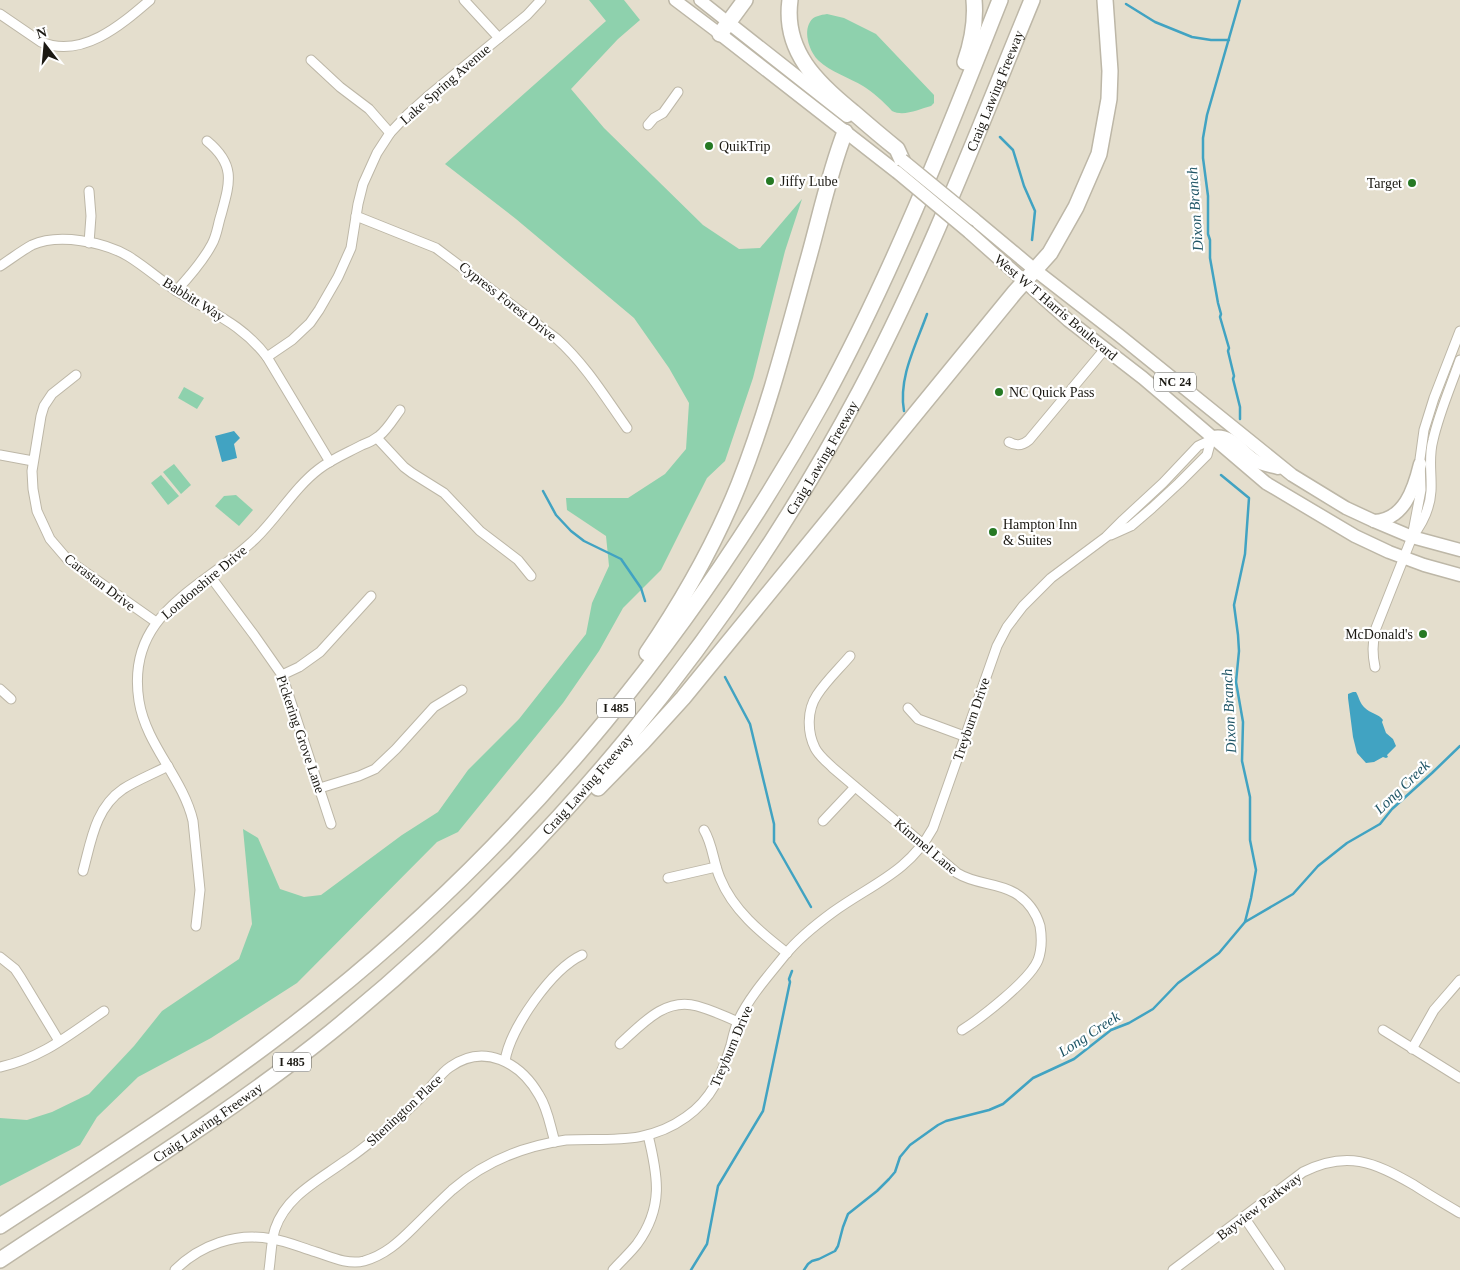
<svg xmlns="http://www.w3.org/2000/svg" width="1460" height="1270" font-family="'Times New Roman',serif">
	<rect width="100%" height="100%" fill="#e4decd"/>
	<g fill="#8ed1ad">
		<polygon points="589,0 624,0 640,20 618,39 571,89 604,128 703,225 739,249 760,248 802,199 785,251 753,378 725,461 707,478 661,570 623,608 599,651 563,703 458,832 437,842 297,983 211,1038 138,1077 97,1117 80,1145 0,1186 0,1118 27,1120 52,1112 89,1094 134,1046 162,1011 239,959 252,924 243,829 258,838 280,889 304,897 321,895 402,835 438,812 468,770 519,719 586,634 592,603 609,566 606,536 567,510 566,498 628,498 665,474 686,449 689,403 669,368 634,318 516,219 445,164 606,21"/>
		<path d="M827,14l17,4 32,16 58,61v8l-3,3c-12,3 -27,11 -39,5 -8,-9 -19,-19 -29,-25 -13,-8 -34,-15 -44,-25 -9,-8 -16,-28 -9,-39 3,-6 11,-7 17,-8z"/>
		<polygon points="184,387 204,398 197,409 178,398"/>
		<polygon points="174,464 191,485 181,494 163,472"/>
		<polygon points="161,475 179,496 168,505 151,483"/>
		<polygon points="236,495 253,510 239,526 215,506 224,496"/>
	</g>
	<g fill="#41a3c2">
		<polygon points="234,431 240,438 234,444 237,458 222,462 215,436"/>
		<path d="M1353,692h3c3,5 4,12 9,16 5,5 14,6 18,12l-1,2 4,11 7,6 3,7 -9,9 1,2 -2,1 -3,-1 -9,5 -8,1 -9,-10 -4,-16 -5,-39v-4z"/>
	</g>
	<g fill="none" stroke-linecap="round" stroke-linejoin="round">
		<g stroke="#41a3c2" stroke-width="2.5">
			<polyline points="1240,0 1207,115 1203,138 1203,158 1208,196 1208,234 1210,240 1210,258 1218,303 1221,314 1220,317 1229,348 1228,351 1234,376 1233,379 1240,407 1240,419"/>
			<polyline points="1126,4 1155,22 1192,37 1211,40 1229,40"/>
			<polyline points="1000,137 1013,150 1024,186 1035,211 1032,240"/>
			<path d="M904,411c-6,-33 12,-66 23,-97"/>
			<polyline points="1221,475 1249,498 1245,554 1234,605 1238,635 1239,651 1236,682 1243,722 1242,761 1250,797 1250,840 1256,870 1251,898 1245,922"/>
			<polyline points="543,491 556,515 571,531 584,541 621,559 641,588 645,601"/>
			<polyline points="725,677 750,724 774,824 774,842 811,907"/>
			<polyline points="691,1270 707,1244 718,1186 763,1111 790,982 789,979 792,971"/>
			<polyline points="804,1270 808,1264 812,1261 819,1259 835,1251 838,1246 843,1227 848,1214 877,1191 889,1179 895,1172 900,1157 910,1145 938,1125 946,1121 989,1110 1003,1104 1033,1078 1074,1059 1111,1030 1129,1023 1153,1009 1178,983 1219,953 1245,922 1293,894 1318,866 1347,843 1380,824 1392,809 1432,773 1460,746"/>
		</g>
		<g stroke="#bdb7a7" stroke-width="11">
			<g id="street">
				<polyline points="464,0 499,38"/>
				<path d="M0,14l41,28c41,17 80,-17 109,-42"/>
				<polyline points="311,60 340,87 369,109 390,133"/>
				<polyline points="648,125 654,118 663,113 678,92"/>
				<path d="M356,216l80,32 121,91c28,25 48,58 70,89"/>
				<polyline points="89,243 91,216 89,191"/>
				<path d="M0,266c11,-7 21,-15 32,-21 27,-12 72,-3 96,11 18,11 33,25 50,36 35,22 63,31 89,65l63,105"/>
				<path d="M176,291c13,-14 27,-30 36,-47 5,-9 6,-20 9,-29 9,-33 15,-50 -14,-74"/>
				<polyline points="267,357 292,340 310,323 319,310 338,277 351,248 358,204 363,184 377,153 390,133 408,114 427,97 527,15 541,0"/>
				<polyline points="76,375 52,394 44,406 41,416 32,471 33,489 37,511 50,539 68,560 156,622"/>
				<polyline points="377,438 404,467 412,473 444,493 480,531 518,560 531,576"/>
				<path d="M1009,442c7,4 13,4 20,-2l76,-91"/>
				<polyline points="0,455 33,461"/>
				<polyline points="1111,535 1131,526 1152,508 1179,483 1207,455 1211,440 1213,438"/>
				<path d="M1412,537c11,-14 18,-29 19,-46 1,-18 -3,-33 2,-51 6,-27 18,-54 27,-80"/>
				<polyline points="210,576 254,635 282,675 331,824"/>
				<path d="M850,656c-11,13 -24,25 -33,39 -10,15 -10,37 -2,53 4,8 12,14 18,20l124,105c19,12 40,9 58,20 13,8 21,19 25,33 2,12 2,23 -2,34 -8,20 -57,58 -76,70"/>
				<path d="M1375,667c-3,-14 -3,-25 1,-39l36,-91 9,-47 -1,-31 4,-29 10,-32 26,-67"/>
				<polyline points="282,675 299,667 320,652 371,596"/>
				<polyline points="0,689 11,699"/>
				<polyline points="908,708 918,719 964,736"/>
				<polyline points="320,788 359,776 375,769 396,749 434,707 462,690"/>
				<polyline points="823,821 855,787"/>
				<path d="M704,830c9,15 9,32 16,48 13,32 40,54 67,75"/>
				<path d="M83,871c8,-29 12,-63 40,-82 14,-9 30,-15 45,-23"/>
				<polyline points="668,878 716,867"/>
				<path d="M196,926l4,-36 -7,-69c-10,-43 -47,-76 -54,-120 -14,-89 64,-112 116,-162 23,-22 39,-51 64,-70 13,-10 28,-16 43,-24 6,-2 12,-5 17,-9 8,-6 15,-18 21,-26"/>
				<polyline points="0,957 15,969 21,978 59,1041"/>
				<polyline points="1383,1030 1460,1078"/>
				<path d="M620,1044c22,-20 45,-47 77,-38 14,4 28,10 41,16"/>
				<polyline points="1412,1049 1434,1010 1460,980"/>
				<path d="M505,1061c5,-33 47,-92 77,-106"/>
				<path d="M0,1067c42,-9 70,-33 104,-56"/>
				<polyline points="1244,1217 1280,1270"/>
				<path d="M175,1270c25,-25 61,-38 97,-31 15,2 30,9 44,13 15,5 32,13 48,9 21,-6 35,-19 50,-34 12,-12 25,-25 38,-37 32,-28 72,-44 114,-50 45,-2 81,5 120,-23 26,-18 36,-43 45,-72 2,-9 4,-18 8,-26 11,-23 30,-44 46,-64 12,-15 33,-32 48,-43 39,-28 76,-40 100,-84l64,-182 10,-19 16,-21 28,-28 55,-41 17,-17 40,-37 35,-37 13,-6"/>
				<path d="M269,1270c2,-14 2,-28 6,-41 11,-33 44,-49 70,-68 14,-9 27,-20 39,-30 15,-13 29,-25 42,-39 8,-8 15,-19 24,-25 34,-24 70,-5 89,28 9,14 11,31 16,47"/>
				<path d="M613,1270c8,-9 17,-17 24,-26 27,-37 21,-68 11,-109"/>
				<path d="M1173,1270l130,-98c44,-22 71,-10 111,13 15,10 31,19 46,28"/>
			</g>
		</g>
		<g stroke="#bdb7a7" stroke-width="14">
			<g id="secondary">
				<polyline points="675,0 720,34"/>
				<polyline points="700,0 729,23"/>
			</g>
		</g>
		<g stroke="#bdb7a7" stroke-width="15">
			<g id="primary">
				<polyline points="729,23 847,116"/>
				<polyline points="720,34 897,172"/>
				<polyline points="974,219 1035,270 1120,336 1292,475 1346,508 1374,521 1412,537 1460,550"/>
				<polyline points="969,232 1068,320 1143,378 1266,483 1355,536 1389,552 1424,565 1460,575"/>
				<path d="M1213,437c19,-4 29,16 43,24 6,4 15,5 22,7"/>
				<path d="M1374,521c30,-1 40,-32 46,-57"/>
			</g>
		</g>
		<g stroke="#bdb7a7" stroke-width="18">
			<g id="highway">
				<path d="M790,0c-7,51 27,83 63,112 15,13 29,25 44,37l5,11"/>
				<polyline points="720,34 745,0"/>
				<path d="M965,62c7,-20 11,-40 9,-62"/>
				<path d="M647,653c36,-53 68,-109 92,-169 28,-71 47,-144 67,-217 13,-45 22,-91 39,-135"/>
				<polyline points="598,788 643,742 683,698 1015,292 1050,253 1076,207 1099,154 1109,99 1110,71 1105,0"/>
				<path d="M0,1226c112,-73 224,-144 327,-228 202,-163 370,-370 496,-597 70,-128 123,-265 177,-401"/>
				<path id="s1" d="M0,1260c112,-75 227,-144 331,-228 217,-176 398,-395 529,-641 67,-126 118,-260 172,-391"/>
			</g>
		</g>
		<use href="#street" stroke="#fff" stroke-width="9"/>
		<use href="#secondary" stroke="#fff" stroke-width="11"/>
		<use href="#primary" stroke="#fff" stroke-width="12"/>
		<use href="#highway" stroke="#fff" stroke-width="15"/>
		<g stroke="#bdb7a7" stroke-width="15" stroke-linecap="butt">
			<g id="primary-bridge">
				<polyline points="902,160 974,219"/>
				<polyline points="897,172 969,232"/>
			</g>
		</g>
		<use href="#primary-bridge" stroke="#fff" stroke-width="12"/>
	</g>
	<g fill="#267924" stroke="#fff" stroke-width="2">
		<circle cx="709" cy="146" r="5"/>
		<circle cx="770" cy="181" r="5"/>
		<circle cx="1412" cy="183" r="5"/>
		<circle cx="999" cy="392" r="5"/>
		<circle cx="993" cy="532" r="5"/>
		<circle cx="1423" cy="634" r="5"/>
	</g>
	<g text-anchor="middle" stroke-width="4.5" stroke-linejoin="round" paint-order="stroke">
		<g fill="#fff" stroke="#5f5e5a" stroke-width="1">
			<rect x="1154" y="372.5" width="42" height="19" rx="4"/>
			<rect x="597" y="698.5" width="38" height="19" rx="4"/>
			<rect x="273" y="1052.5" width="38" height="19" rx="4"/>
		</g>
		<g font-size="12" font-weight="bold" fill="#1b1913">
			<text x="1175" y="386">NC 24</text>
			<text x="616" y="712">I 485</text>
			<text x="292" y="1066">I 485</text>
		</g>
		<g font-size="14" fill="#1b1913" stroke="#fff">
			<text transform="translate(445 84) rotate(-41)" y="5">Lake Spring Avenue</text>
			<text dy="5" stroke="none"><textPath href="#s1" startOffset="1568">Craig Lawing Freeway</textPath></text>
			<text transform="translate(194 299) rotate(32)" y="5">Babbitt Way</text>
			<text transform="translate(508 301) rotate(38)" y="5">Cypress Forest Drive</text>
			<text transform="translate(1056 307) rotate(40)" y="5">West W T Harris Boulevard</text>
			<text dy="5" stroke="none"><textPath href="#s1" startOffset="1162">Craig Lawing Freeway</textPath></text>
			<text transform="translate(100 582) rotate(37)" y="5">Carastan Drive</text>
			<text transform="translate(204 582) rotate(-40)" y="5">Londonshire Drive</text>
			<text transform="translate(971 719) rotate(-71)" y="5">Treyburn Drive</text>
			<text transform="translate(301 734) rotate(71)" y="5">Pickering Grove Lane</text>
			<text dy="5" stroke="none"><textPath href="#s1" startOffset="759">Craig Lawing Freeway</textPath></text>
			<text transform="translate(926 846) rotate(40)" y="5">Kimmel Lane</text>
			<text transform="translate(731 1046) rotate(-67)" y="5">Treyburn Drive</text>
			<text transform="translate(404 1110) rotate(-43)" y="5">Shenington Place</text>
			<text dy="5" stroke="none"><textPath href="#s1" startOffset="249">Craig Lawing Freeway</textPath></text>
			<text transform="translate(1259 1206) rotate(-37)" y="5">Bayview Parkway</text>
		</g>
		<g font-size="14" fill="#1b1913" stroke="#fff" text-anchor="start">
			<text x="719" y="151">QuikTrip</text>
			<text x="780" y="186">Jiffy Lube</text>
			<text x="1402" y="188" text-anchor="end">Target</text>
			<text x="1009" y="397">NC Quick Pass</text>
			<text x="1003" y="529">Hampton Inn<tspan x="1003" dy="16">&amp; Suites</tspan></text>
			<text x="1413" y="639" text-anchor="end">McDonald's</text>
		</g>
		<g font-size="15" font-style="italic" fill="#1f5566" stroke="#fff">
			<text transform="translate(1195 209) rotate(-94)" y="5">Dixon Branch</text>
			<text transform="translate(1229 711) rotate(-93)" y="5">Dixon Branch</text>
			<text transform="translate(1402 787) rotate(-44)" y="5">Long Creek</text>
			<text transform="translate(1089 1034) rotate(-33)" y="5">Long Creek</text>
		</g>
	</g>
	<g transform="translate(45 45) rotate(344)" stroke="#ffffff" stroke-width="4" paint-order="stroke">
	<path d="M0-4L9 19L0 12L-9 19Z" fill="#1b1913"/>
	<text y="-8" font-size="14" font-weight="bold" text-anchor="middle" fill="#1b1913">N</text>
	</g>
</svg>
